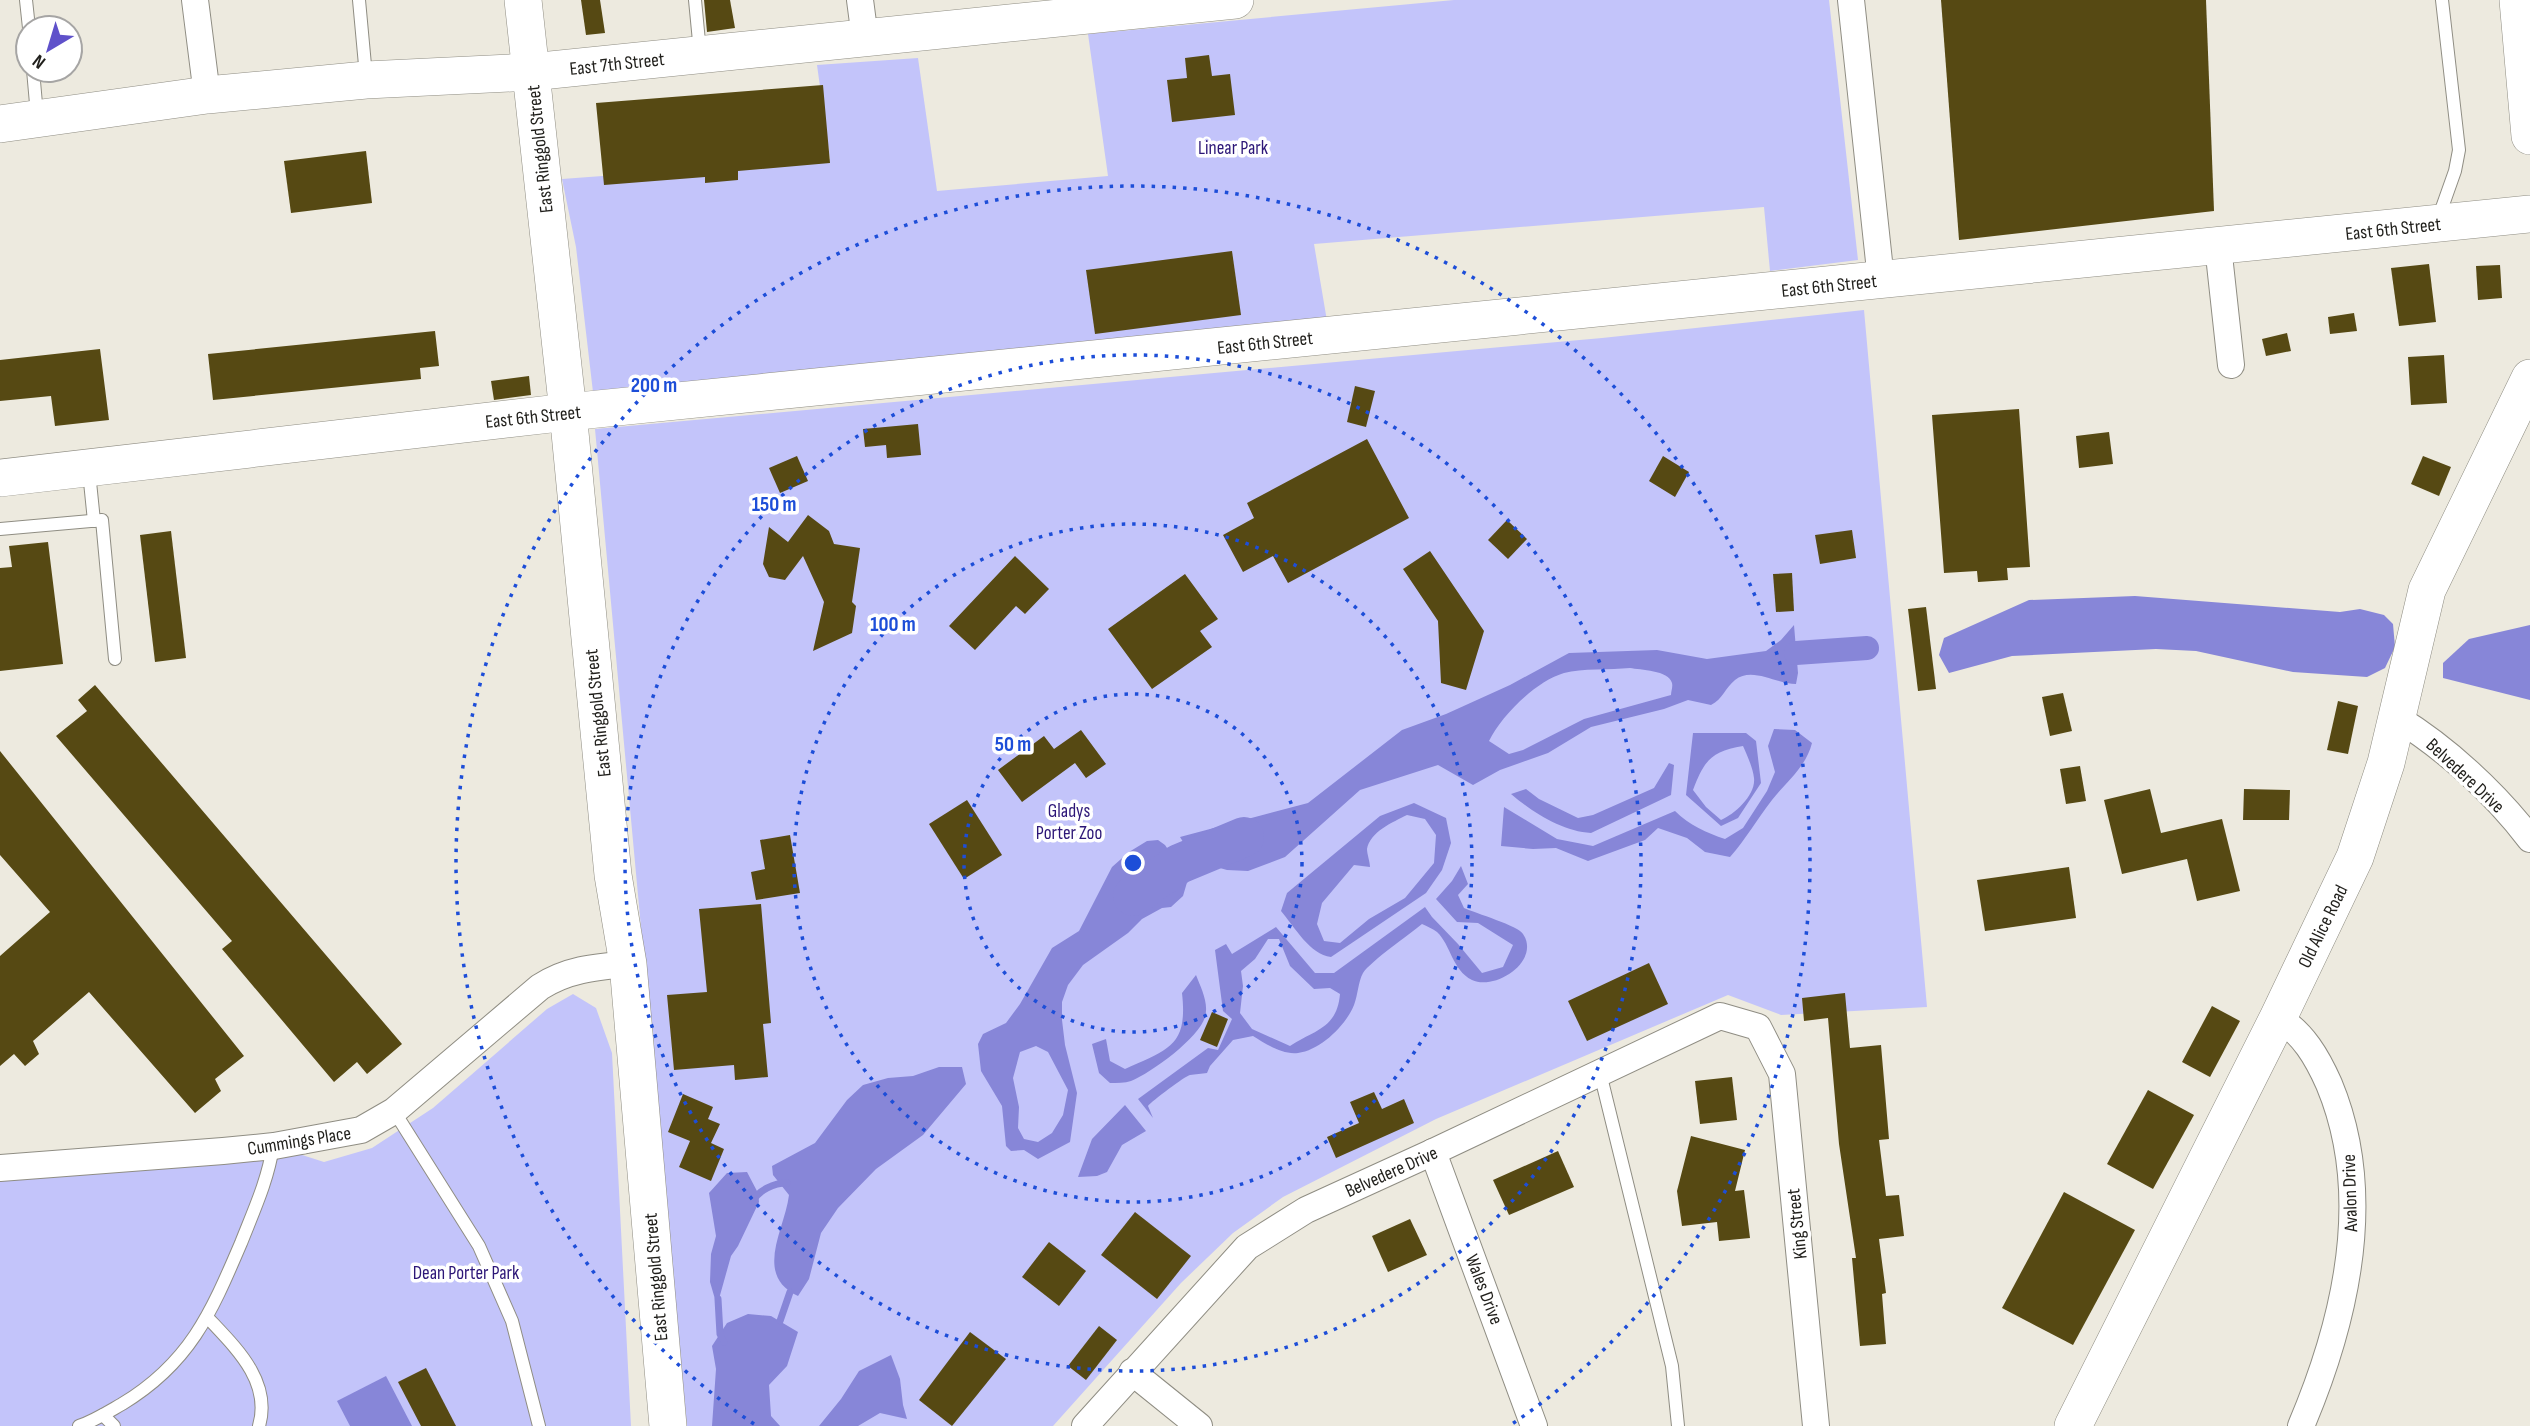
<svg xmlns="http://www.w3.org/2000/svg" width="2530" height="1426" font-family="'Sofia Sans Condensed',sans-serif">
	<rect width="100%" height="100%" fill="#edeadf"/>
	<g fill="#c3c4fa">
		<polygon points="1454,0 1829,0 1858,260 1770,271 1764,207 1314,244 1327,321 593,392 576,247 562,179 830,159 817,65 918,58 937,191 1108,176 1088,34"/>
		<polygon points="1864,310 1927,1007 1781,1015 1728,995 1436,1119 1283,1197 1233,1233 1181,1283 1053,1426 687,1426 595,429 1602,338"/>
		<polygon points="573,994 596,1008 612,1053 631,1426 0,1426 0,1168 274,1146 324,1162 372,1148 433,1108 547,1009"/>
	</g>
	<g fill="#8786d8" fill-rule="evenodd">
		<polygon points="2135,596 2340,612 2360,609 2384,615 2393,624 2395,647 2385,668 2367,677 2293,672 2196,651 2156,649 2012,656 1949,673 1939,655 1944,638 2029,600"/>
		<path d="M1794,625l4,48 -2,11c-20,0 -44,-18 -61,-4 -10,8 -12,19 -24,25l-23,-5 -24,9 -73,18 -43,26 -48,17 -27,15 -35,-20 -78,25 -75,67 -37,14 -21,-1 -32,-9 -15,-24 128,-34 94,-73 44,-16 64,-29 59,-32 88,-3 50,9 59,-8 15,-11zM1630,668c10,2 39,2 42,15 1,4 -1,8 -1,12l-87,24 -61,31 -14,4 -20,-13c12,-25 47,-60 75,-68 18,-5 46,-3 66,-5z"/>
		<polygon points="2530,625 2530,700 2443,678 2443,663 2469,639"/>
		<path d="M1774,729l21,1 17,13c-6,24 -25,38 -40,57 -15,19 -26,39 -42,57l-25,-5 -18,-14 -29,-10 -13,12 -57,21 -32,-13 -23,1 -32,-3 3,-39 53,32 36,7 82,-35c14,14 32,22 50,28l18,-11 24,-37 8,-19 -7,-26z"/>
		<path d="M1693,733h53l10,8 5,42 -23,35 -17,8 -35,-31zM1743,746c4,9 10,22 11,32 2,17 -19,36 -33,42l-15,-13 -13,-17c11,-29 18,-39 50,-44z"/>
		<path d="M1669,763l5,2 -3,30 -80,38c-28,-1 -59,-21 -80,-39l15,-5 13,10 39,19 15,-3 61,-27z"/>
		<path d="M1414,803l32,15 5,25 -9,27 -16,23 -95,64c-21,-2 -37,-31 -50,-46l6,-18 93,-77zM1407,815l18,4 11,16 -2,28 -29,35 -36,21 -29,24 -16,-2 -7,-17 5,-21 32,-38 16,2c0,-5 -3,-13 -3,-18 3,-17 26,-27 40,-34z"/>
		<path d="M1158,840l7,5 23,34 -5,17 -12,11 -9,1 -20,11 -14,14 -45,32 -15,20 -6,17v18l3,25 12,48 -7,49 -32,17 -14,-9 -13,1 -5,-5 -4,-40 -21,-35 -3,-27 5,-10 23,-11 14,-19 32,-56 27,-17 33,-64 17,-15 18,-11zM1036,1046l12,6 20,38 -5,25 -11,18 -14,9 -14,-3 -6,-11 1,-21 -6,-29 7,-26z"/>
		<path d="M1461,866l7,18 -10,11 6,13c11,5 55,18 59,26 18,27 -28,57 -51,46 -20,-10 -21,-35 -35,-48 -4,-3 -10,-6 -15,-8 -12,10 -51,37 -59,49 -5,9 -5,22 -9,32 -8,20 -33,45 -56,48 -16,2 -32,-9 -45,-17l-20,4 -23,26 -3,7c-5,1 -12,1 -17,2 -5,1 -38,26 -42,31l5,12 -15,-19 70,-51 10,2 14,-31 -9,-8 -8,-61 11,-6 6,10 44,-27 39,46h19l91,-66 7,10 26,27 24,29 21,-6 10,-22 -35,-22 -21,-1 -21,-23 16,-18zM1268,939h11l11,27 24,23 16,-1 10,6c-3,35 -26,36 -50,52l-38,-17 -12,-16 3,-27 -2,-15 14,-12z"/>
		<path d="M1196,975c5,13 13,28 9,42 -6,21 -54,56 -74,64 -6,2 -14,2 -21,2l-11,-10 -7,-29 14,-5 4,22 15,8c44,-20 63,-23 57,-76z"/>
		<path d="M939,1067h23l4,17 -43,51 -47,34 -38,39 -17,25 -12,46 -11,17c-45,-21 -13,-67 -9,-101l-16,-20 -1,-9 43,-23 32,-43 16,-15 25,-7 25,-2z"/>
		<polygon points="1125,1105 1146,1131 1122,1145 1107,1172 1097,1176 1078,1177 1092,1139"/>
		<polygon points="747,1172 758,1193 759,1202 738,1246 731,1256 717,1306 710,1282 711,1254 716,1236 709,1193 727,1173"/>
		<polygon points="748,1314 771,1316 798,1332 787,1366 769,1385 771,1416 780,1426 712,1426 716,1369 712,1346 727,1323"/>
		<polygon points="891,1355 900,1379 903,1405 907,1419 880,1413 858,1426 819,1426 841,1399 859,1371"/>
		<polygon points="386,1376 412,1426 350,1426 337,1401"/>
	</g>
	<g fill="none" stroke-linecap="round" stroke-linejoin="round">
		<g stroke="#8786d8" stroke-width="7">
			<path d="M753,1201c6,-11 21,-18 34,-18"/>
			<polyline points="718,1299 720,1334 724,1342"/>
			<polyline points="780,1321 790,1292"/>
		</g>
		<polyline stroke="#8786d8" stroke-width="24" points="1796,653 1867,648"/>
		<polyline stroke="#8786d8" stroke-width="40" points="1133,896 1179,864 1244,837"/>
	</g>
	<g fill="#564913">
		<polygon points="581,0 600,0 605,33 586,35"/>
		<polygon points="704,0 730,0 735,28 707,32"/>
		<polygon points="1941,0 2206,0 2214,211 1959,240"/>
		<polygon points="1209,55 1212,76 1230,74 1235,115 1172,122 1167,80 1187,78 1185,58"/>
		<polygon points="823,85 830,163 738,171 738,180 705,183 705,177 604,185 596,103"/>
		<polygon points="366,151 372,203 291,213 284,161"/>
		<polygon points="1232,251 1241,315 1095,334 1086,270"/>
		<polygon points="2429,264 2436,322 2399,326 2391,268"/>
		<polygon points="2500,265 2502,298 2478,300 2476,266"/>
		<polygon points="2354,313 2357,331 2330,334 2328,317"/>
		<polygon points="435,331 439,366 420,368 421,379 213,400 208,354"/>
		<polygon points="2287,333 2291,351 2266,356 2262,339"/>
		<polygon points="100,349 109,420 55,426 51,396 0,401 0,360"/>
		<polygon points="2444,355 2447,403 2411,405 2408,357"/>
		<polygon points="529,376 531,395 494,400 491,381"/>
		<polygon points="1355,386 1375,391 1366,427 1347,422"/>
		<polygon points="2019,409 2030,567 2007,568 2008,580 1978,582 1977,571 1944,573 1932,415"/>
		<polygon points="918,424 921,455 887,458 886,445 865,447 863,429"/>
		<polygon points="2109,432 2113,464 2079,468 2076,436"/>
		<polygon points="1367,439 1409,518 1288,583 1273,556 1243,572 1223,535 1254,518 1247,503"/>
		<polygon points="797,456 808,481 780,493 769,468"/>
		<polygon points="1663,456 1689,472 1675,497 1649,481"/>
		<polygon points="2423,456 2451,467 2439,496 2411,484"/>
		<polygon points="808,515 829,531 834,544 860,548 852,602 856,606 852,633 813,651 824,602 803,556 785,580 769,577 763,564 769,527 788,542"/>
		<polygon points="1507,520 1527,539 1508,559 1488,540"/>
		<polygon points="1852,530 1856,558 1820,564 1815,535"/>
		<polygon points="171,531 186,658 155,662 140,535"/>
		<polygon points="48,542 63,664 0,671 0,568 12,567 9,546"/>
		<polygon points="1430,551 1484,631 1466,690 1441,683 1438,621 1403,569"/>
		<polygon points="1015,556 1049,589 1025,614 1016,606 975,650 949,626"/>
		<polygon points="1792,573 1794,611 1776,612 1773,574"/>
		<polygon points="1185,574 1218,619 1200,631 1212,647 1152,689 1108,629"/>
		<polygon points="1926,607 1936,689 1918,691 1908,609"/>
		<polygon points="95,685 402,1044 367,1074 357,1062 334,1082 222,949 232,941 56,736 87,711 78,700"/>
		<polygon points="2063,693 2072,731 2050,736 2042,697"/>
		<polygon points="2338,701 2358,706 2348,754 2327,750"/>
		<polygon points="1081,730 1106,764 1086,778 1075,763 1022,802 998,770 1044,736 1054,749"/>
		<polygon points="0,751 244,1056 215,1079 221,1091 195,1113 89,992 33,1041 39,1054 25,1066 14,1054 0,1066 0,956 50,912 0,855"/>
		<polygon points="2080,766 2086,801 2066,804 2060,769"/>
		<polygon points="2150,789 2161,833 2222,819 2240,891 2197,901 2187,859 2122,874 2104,800"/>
		<polygon points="2244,789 2290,790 2289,820 2243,820"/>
		<polygon points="967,800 1002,855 964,879 929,824"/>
		<polygon points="790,835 800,893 756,900 751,872 765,869 760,840"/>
		<polygon points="2069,867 2076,918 1985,931 1977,880"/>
		<polygon points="761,904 771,1023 763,1024 768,1077 735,1080 734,1065 674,1070 667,995 707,992 699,909"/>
		<polygon points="1649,963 1668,1004 1587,1041 1568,1001"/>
		<polygon points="1845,993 1850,1048 1881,1045 1889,1139 1879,1140 1886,1196 1899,1195 1904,1236 1879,1239 1886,1293 1882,1294 1886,1344 1860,1346 1852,1258 1856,1258 1839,1144 1828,1018 1804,1021 1802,998"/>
		<polygon points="2212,1006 2240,1021 2210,1077 2182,1062"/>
		<polygon points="1212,1012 1228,1019 1217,1047 1200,1040"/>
		<polygon points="1732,1077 1737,1120 1700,1124 1695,1081"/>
		<polygon points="2148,1090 2194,1115 2153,1189 2107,1164"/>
		<polygon points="1374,1092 1382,1109 1404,1099 1414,1123 1336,1158 1327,1137 1359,1123 1350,1102"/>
		<polygon points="683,1094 713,1107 708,1119 720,1124 711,1143 724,1149 711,1181 679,1167 690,1141 668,1132"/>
		<polygon points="1691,1136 1745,1150 1735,1191 1744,1190 1750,1238 1719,1241 1717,1222 1682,1226 1677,1191"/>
		<polygon points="1558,1151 1574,1187 1509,1215 1493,1180"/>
		<polygon points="2064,1192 2135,1230 2073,1345 2002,1308"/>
		<polygon points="1135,1212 1191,1256 1157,1299 1101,1255"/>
		<polygon points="1410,1219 1427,1255 1388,1272 1372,1236"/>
		<polygon points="1049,1242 1086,1271 1059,1306 1022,1277"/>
		<polygon points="1099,1326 1117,1340 1086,1380 1068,1366"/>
		<polygon points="970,1332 1006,1359 952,1426 919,1400"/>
		<polygon points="426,1368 456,1426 421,1426 398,1382"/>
	</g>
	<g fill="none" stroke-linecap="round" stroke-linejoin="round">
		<g stroke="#8f8d83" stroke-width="14">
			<g id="lane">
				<polyline points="26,0 29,28"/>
				<polyline points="359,0 366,76"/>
				<polyline points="695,0 700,52"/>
				<polyline points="33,70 37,115"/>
				<polyline points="2438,219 2455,171 2459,150 2442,0"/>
				<polyline points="89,472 94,521"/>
				<polyline points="0,529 102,520 115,659"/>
				<polyline points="1600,1073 1672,1366 1678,1426"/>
				<polyline points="394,1111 479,1246 512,1321 539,1426"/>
				<path d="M207,1317c28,30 65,64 52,109"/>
				<polyline points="103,1415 114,1426"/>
				<path d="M79,1426c15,-5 29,-14 43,-22 68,-41 89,-91 119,-161 13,-33 27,-63 32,-97"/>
			</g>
		</g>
		<g stroke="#8f8d83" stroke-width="28">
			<g id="street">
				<polyline points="195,0 207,95"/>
				<polyline points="860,0 865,38"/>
				<polyline points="1851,0 1881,280"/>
				<polyline points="2218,246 2231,365"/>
				<path d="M2397,718c49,30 98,75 133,121"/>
				<path d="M2278,1018c25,15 39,39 51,66 46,110 17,236 -28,342"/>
				<polyline points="1433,1152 1534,1426"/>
				<path d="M0,1168l223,-17 51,-5 87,-16 33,-19 146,-124c28,-18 56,-20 88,-23"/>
				<polyline points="1132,1372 1199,1426"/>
				<polyline points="1085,1426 1247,1247 1306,1210 1433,1152 1720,1016 1758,1027 1782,1074 1816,1426"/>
			</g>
		</g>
		<g stroke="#8f8d83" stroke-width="38">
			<g id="secondary">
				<polyline points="523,0 568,412 613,875 628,964 668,1426"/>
				<polyline points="2518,0 2530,136"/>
				<polyline points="0,124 207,95 366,80 531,72 1235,0"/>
				<polyline points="0,478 568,412 2530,214"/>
				<polyline points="2073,1426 2278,1018 2355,857 2386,763 2427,590 2530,378"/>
			</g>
		</g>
		<use href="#lane" stroke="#fff" stroke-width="12"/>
		<use href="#street" stroke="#fff" stroke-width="26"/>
		<use href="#secondary" stroke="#fff" stroke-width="37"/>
	</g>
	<g fill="none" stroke="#1d4ed8" stroke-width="3.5" stroke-dasharray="3.5 7">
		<circle cx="1133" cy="863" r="169"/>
		<circle cx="1133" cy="863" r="339"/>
		<circle cx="1133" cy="863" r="508"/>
		<path d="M754 1424A677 677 0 1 1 1512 1424"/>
	</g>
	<g text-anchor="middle" stroke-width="7" stroke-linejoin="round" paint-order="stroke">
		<g font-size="19" fill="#201f1b" stroke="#fff">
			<text transform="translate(617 63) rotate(-6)" y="7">East 7th Street</text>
			<text transform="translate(539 149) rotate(-96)" y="7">East Ringgold Street</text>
			<text transform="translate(2393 228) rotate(-6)" y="7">East 6th Street</text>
			<text transform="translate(1829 285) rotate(-6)" y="7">East 6th Street</text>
			<text transform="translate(1265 342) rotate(-6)" y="7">East 6th Street</text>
			<text transform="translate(533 416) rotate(-6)" y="7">East 6th Street</text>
			<text transform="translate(597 713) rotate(-96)" y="7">East Ringgold Street</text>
			<text transform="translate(2466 775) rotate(43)" y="7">Belvedere Drive</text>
			<text transform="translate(2322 926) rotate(-64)" y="7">Old Alice Road</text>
			<text transform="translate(299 1140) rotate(-9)" y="7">Cummings Place</text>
			<text transform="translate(1391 1171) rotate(-24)" y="7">Belvedere Drive</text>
			<text transform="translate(2349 1193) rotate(-92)" y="7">Avalon Drive</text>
			<text transform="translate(1796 1224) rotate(-96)" y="7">King Street</text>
			<text transform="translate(655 1277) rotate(-95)" y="7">East Ringgold Street</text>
			<text transform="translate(1485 1289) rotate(69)" y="7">Wales Drive</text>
		</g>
		<g font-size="19" fill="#2c1677" stroke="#fff">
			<text x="1233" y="154">Linear Park</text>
			<text x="1069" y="817">Gladys<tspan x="1069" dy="22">Porter Zoo</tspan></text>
			<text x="466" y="1279">Dean Porter Park</text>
		</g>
	</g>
	<circle cx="1133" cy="863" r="10" fill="#1d4ed8" stroke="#fff" stroke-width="3.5"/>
	<g font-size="21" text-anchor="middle" font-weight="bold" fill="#1d4ed8" stroke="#fff" stroke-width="7" stroke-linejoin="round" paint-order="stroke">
		<text x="654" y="392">200 m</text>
		<text x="774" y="511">150 m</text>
		<text x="893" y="631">100 m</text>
		<text x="1013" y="751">50 m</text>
	</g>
	<g transform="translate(49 49) rotate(218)"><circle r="33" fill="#ffffff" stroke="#a6a5a4" stroke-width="2"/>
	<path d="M0-5L12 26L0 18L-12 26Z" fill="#5f51ca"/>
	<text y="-10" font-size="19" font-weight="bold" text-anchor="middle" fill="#201f1b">N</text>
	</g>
</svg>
